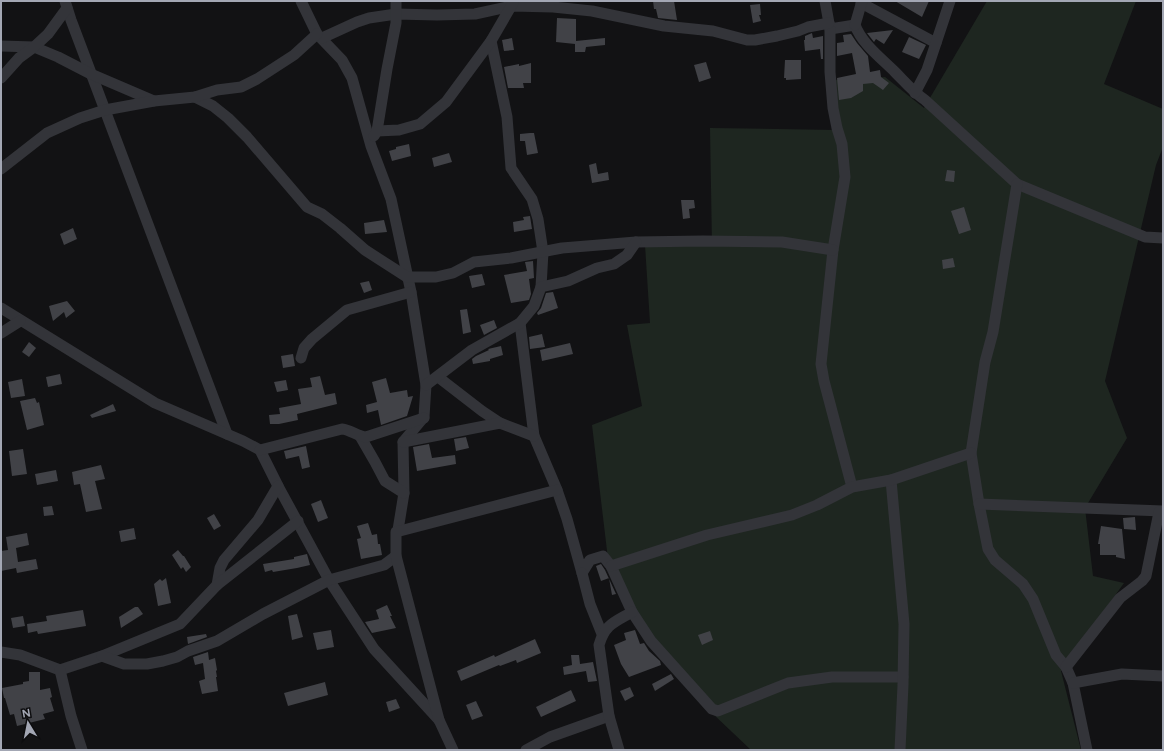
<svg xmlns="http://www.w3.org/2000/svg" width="1164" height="751" font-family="Figtree,sans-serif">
	<rect width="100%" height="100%" fill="#121214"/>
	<polygon fill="#1e2620" points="987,1 1136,1 1104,84 1163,109 1163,147 1156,165 1105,381 1127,438 1085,508 1093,576 1124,583 1061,671 1081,750 751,750 712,713 631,607 608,559 592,425 642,406 627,325 650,323 645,245 712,246 710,128 835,130 833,80 885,77 924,108"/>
	<g fill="#414247">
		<polygon points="653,1 674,1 677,20 658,18 656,9 654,9"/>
		<polygon points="895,1 929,1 922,17"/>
		<polygon points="760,4 761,15 759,15 761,21 753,23 750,5"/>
		<polygon points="557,18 576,19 576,41 605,38 605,45 586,47 585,52 575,52 575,44 556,42"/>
		<polygon points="893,30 884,44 876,39 874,42 867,33"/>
		<polygon points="812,33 813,38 823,36 823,59 821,59 820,49 805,51 804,40 805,40 805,36"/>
		<polygon points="851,34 857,43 868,56 870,72 880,70 881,77 889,83 883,90 873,83 863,84 863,91 851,98 839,100 837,78 856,74 852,53 837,56 837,43 844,42 843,35"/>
		<polygon points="909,37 926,45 919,59 902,52"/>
		<polygon points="512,38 514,50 504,51 502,40"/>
		<polygon points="785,60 801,60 801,79 786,80 786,78 784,78"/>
		<polygon points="706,62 711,78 699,82 694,65"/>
		<polygon points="531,63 531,83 523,83 524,88 508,88 504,67 519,64 519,66"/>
		<polygon points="530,133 534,133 538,153 527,155 525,141 520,141 520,134"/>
		<polygon points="409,144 411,156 392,161 389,151 396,149 396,147"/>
		<polygon points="449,153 452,162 434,167 432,158"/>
		<polygon points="596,163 598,174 608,172 609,180 592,183 589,165"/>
		<polygon points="947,170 955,171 954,182 945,181"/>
		<polygon points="681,200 694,200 695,208 689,209 690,218 683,219"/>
		<polygon points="964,207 971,230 959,234 951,211"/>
		<polygon points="530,216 532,229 514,232 513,222 524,220 523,217"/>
		<polygon points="384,220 387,232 365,234 364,223"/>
		<polygon points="73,228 77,239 64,245 60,234"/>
		<polygon points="953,258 955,267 943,269 942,260"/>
		<polygon points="533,261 534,278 529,279 531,294 529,300 511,303 504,275 527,271 525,262"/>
		<polygon points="482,274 485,285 472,288 469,276"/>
		<polygon points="369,281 372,290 364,293 360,283"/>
		<polygon points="553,292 558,308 538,315 537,313 541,308 546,293"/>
		<polygon points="67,301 75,311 66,318 64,312 53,321 49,306"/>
		<polygon points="467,309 471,332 463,334 460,310"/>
		<polygon points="494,320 497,328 484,335 480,325"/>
		<polygon points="542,334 545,347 530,349 529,337"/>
		<polygon points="29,342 36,348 29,357 22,352"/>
		<polygon points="570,343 573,354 542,361 540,350"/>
		<polygon points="501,346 503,355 490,359 490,361 473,364 472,359 476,356 489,350 488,349"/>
		<polygon points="293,354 295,366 283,368 281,356"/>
		<polygon points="60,374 62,384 48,387 46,377"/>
		<polygon points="320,376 325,395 335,393 337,404 297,414 298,420 279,424 270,424 269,415 280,414 279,408 301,404 298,389 312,387 310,378"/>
		<polygon points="386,378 390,393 407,390 408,397 413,396 407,416 381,425 378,410 367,413 366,405 377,402 372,382"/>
		<polygon points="22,379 25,396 11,398 8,382"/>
		<polygon points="286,380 288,390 277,392 274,382"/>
		<polygon points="35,398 37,403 39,402 44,425 27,430 20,401"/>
		<polygon points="113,404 116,411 92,418 90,415"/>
		<polygon points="466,437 469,448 456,451 454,439"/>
		<polygon points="429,444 432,458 455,455 456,464 417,471 413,447"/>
		<polygon points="306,446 310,467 302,469 299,456 286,459 284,451"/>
		<polygon points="23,449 27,474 12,476 9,451"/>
		<polygon points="101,465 105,479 95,481 102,509 86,512 80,484 74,485 72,472"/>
		<polygon points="56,470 58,481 37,485 35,474"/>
		<polygon points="321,500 328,518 318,522 311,504"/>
		<polygon points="52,506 54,515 44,516 43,507"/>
		<polygon points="214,514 221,526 214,530 207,518"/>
		<polygon points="1135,517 1136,530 1124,529 1123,518"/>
		<polygon points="368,523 372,535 377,534 378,544 380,544 382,555 361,559 357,539 361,538 357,526"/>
		<polygon points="1101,526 1122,529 1125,559 1116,557 1116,555 1100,555 1100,544 1098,544"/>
		<polygon points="134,528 136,539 121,542 119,531"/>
		<polygon points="27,533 29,545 16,548 18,562 36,559 38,569 17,573 16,568 1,571 1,551 8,550 6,537"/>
		<polygon points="178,550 183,556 184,556 191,567 186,572 183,567 181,569 172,555"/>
		<polygon points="307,554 310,565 297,568 273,572 272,570 265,572 263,564 294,559 294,557"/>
		<polygon points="601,564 605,570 616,594 612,595 609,578 601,581 596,566"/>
		<polygon points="166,578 171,603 158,606 154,584 160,579 162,581"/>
		<polygon points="387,605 392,616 390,616 396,628 372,633 365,622 379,619 376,610"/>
		<polygon points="135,607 138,607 143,614 121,628 119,617"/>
		<polygon points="83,610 86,626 38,634 37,631 28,633 27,624 47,621 46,616"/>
		<polygon points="297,614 303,637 292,640 288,616"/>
		<polygon points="23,616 25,626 13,628 11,618"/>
		<polygon points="331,630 334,647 317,650 313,633"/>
		<polygon points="635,630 640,644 644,643 649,651 660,661 661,665 629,677 621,664 614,645 626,640 624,633"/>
		<polygon points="710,631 713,640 702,645 698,635"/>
		<polygon points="206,634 207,637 188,644 187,637"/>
		<polygon points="535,639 541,653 517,663 516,660 500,666 499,665 461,681 457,671 494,655 495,657"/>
		<polygon points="208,652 209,660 215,658 217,670 216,671 217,677 216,677 218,691 202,694 199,681 205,679 203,663 195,665 193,657"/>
		<polygon points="571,655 579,655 580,664 593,662 597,681 588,682 586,671 564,675 563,667 572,665"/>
		<polygon points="29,672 40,672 40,690 50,688 52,697 50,698 54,711 43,714 45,719 17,726 14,714 10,715 5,698 4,698 2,688 23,684 23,682 29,681"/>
		<polygon points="671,674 674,679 655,691 652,684"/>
		<polygon points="325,682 328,695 288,706 284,693"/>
		<polygon points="630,687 634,696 625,701 620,691"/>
		<polygon points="571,690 576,701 541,717 536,707"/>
		<polygon points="396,699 400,708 389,712 386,702"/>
		<polygon points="476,701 483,716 472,720 466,705"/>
	</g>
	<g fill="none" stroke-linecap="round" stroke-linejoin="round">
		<g stroke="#333439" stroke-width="11">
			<polyline points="65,1 71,20 227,434"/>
			<polyline points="301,1 317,34 342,60 352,78 371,146 391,199 411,292 426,385 424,417 403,442 404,493 398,530"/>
			<path d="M825,1l5,28 25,-4c7,19 26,33 40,47 10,10 18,20 30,28l92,84 128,53 18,1"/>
			<polyline points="861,3 936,43"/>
			<polyline points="855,25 862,1"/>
			<polyline points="830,29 830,72 833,108 837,128 842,144 845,177 833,250 821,364 824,381 852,487"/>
			<polyline points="322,38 357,22 369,18 396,14 437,15 475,14 512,6 553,7 592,11 664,26 713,31 747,40 755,40 777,36 798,31 808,27 829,23"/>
			<polyline points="491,41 507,117 511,168 532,199 538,219 543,252 541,287"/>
			<polyline points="1,46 34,47 58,57 91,74 154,101"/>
			<polyline points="1,78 19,58 34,47 48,34 67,8"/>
			<polyline points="915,93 927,70 950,1"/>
			<polyline points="195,97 213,106 228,118 247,137 307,207 322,214 340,228 365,250 407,277 436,277 453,273 474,262 511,258 562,248 636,242 703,241 782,242 833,250"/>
			<polyline points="377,131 399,130 420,124 446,102 491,41 513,3"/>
			<polyline points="374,136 377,131 387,69 396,23 396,1"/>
			<polyline points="1,169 47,133 80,118 105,110 154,101 195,97 217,90 241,87 257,79 294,55 317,34"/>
			<polyline points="1017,184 993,332 985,362 971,453 979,504 988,549 995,560 1023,584 1033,599 1056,655 1066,667 1073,683 1087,750"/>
			<polyline points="1,308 155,403 243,441 260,450 278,486 329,580 374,649 439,720"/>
			<polyline points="520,323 534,436 557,490 567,519 582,573 590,560 603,556 611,566 632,612 651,641 712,709 718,711 788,683 832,677 903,677"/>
			<polyline points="1,333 20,321"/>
			<polyline points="301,358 304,348 312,339 347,310 411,292"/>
			<polyline points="438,377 482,411 500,423 534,436"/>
			<polyline points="426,385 472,350 520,323 534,306 541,287 568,281 597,268 614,264 627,255 636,242"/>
			<polyline points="360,436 375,462 385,481 404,493"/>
			<polyline points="403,442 500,423"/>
			<path d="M260,450l82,-21c9,1 15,7 24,8l58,-19"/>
			<polyline points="891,480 904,624 903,685 900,750"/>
			<polyline points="979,504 1163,511"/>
			<polyline points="611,566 707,535 792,515 817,505 852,487 891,480 971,453"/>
			<polyline points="582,573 590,604 602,634"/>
			<polyline points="217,585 220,568 224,560 258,520 278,486"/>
			<polyline points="1,652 20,655 60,670 102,656 180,624 217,585 298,521"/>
			<polyline points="102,656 124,664 147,664 163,661 177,657 188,651 217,641 263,614 329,580 384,565 396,556"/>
			<polyline points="1066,667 1120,598 1142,581 1146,576 1159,512"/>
			<polyline points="60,670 71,716 82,750"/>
			<polyline points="1073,683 1122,674 1163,676"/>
			<polyline points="453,750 439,720 396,556 396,532 557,490"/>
			<polyline points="526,750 550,737 609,716"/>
			<path d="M619,750l-10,-34 -10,-71c6,-21 16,-23 33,-33"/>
		</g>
	</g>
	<rect width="1164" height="751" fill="none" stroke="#a3a7b4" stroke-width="4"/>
	<g transform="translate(28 723) rotate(350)" stroke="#0d0d0f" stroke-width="3" paint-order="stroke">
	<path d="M0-3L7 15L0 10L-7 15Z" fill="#a3a7b4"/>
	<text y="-6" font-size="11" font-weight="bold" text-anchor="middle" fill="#a3a7b4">N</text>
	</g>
</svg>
